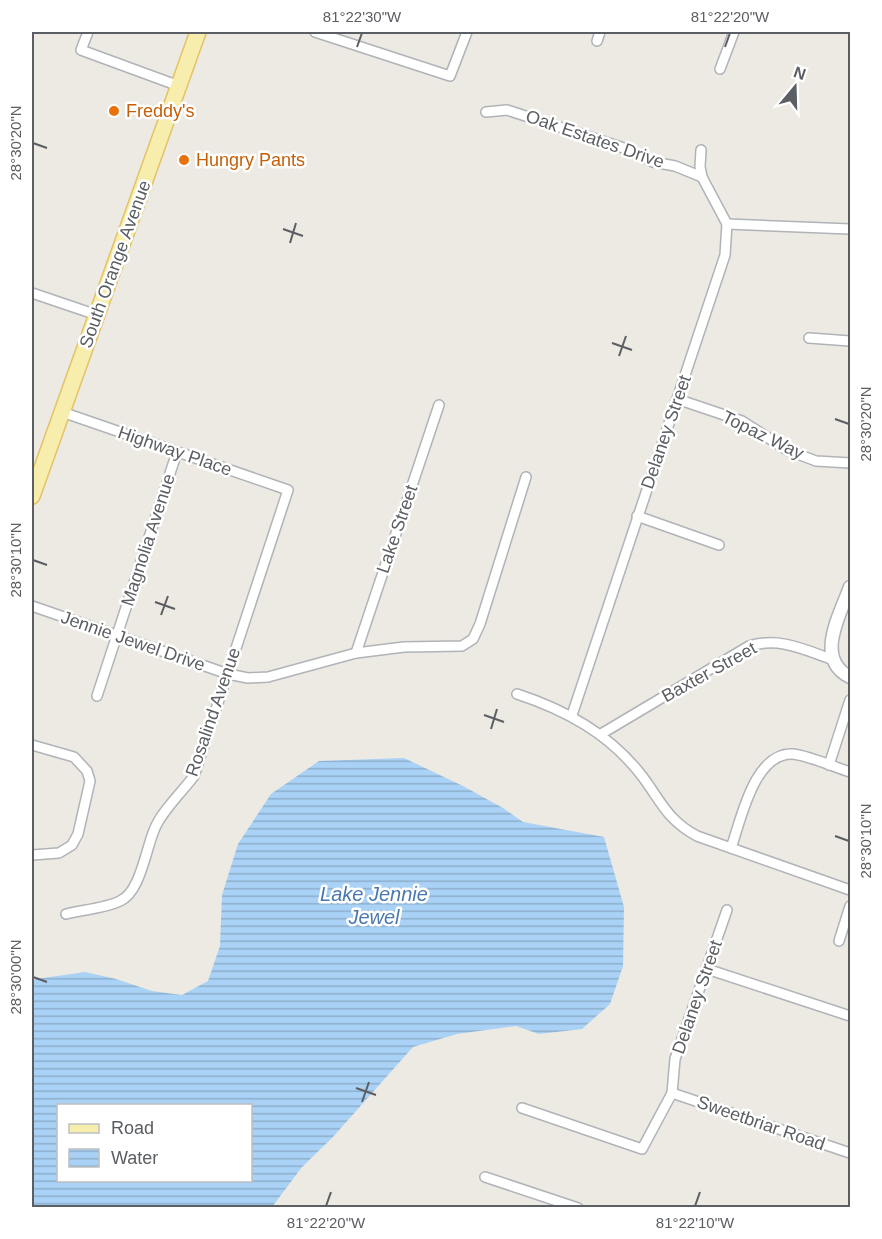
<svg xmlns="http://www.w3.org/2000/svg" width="882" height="1239" font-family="Arial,sans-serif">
	<defs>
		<pattern id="water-rules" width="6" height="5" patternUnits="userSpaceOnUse" patternTransform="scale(1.5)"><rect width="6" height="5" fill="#a9d2f6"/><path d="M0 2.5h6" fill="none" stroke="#8daecb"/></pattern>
	</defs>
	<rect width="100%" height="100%" fill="#eceae3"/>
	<path fill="url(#water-rules)" fill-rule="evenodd" d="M404,758l59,28 40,22 20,14 81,15 20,70 -1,59 -13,38 -28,25 -43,5 -23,-8 -59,8 -44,13 -81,91 -30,29 -30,40h-240v-226l4,-2 49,-7 31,7 36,12 30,4 26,-14 12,-35 2,-51 16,-51 33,-50 48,-33zM58,1106h192v74h-192z"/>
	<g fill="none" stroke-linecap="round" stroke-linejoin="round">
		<g stroke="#b0b3b7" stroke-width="12">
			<g id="minor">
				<polyline points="88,32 81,50 179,86"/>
				<polyline points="315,32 450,76 467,32"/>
				<polyline points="597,41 600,32"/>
				<polyline points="720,69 734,32"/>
				<polyline points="486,112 507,110 621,147 653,162 675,166 702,177"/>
				<polyline points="727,224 850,229"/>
				<polyline points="32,293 97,315"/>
				<polyline points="809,338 850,341"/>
				<polyline points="677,399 742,421 787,450 816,461 850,463"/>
				<path d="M62,412l226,78 -94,286c-12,16 -32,35 -39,52 -9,19 -14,64 -35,73 -14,7 -38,9 -54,13"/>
				<polyline points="637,516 719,545"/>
				<polyline points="32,606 228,674 248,678 268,677 356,653 404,647 462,646 473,639 480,624 526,477"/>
				<polyline points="356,653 439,405"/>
				<path d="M517,694c49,16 93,40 125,82 19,25 25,44 55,60l153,54"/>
				<polyline points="97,696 177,452"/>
				<polyline points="572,715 725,255 727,224 702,177 700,167 701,150"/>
				<path d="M601,734l148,-88c30,-9 54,3 82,13"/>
				<polyline points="32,745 74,757 87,771 90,781 78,834 72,845 59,853 32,855"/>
				<polyline points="829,765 850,700"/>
				<path d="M731,848c10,-28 23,-96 62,-94 17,2 41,13 57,18"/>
				<polyline points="839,941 850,906"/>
				<polyline points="707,969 850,1016"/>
				<polyline points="672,1093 850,1153"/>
				<polyline points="522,1108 642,1149 672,1093 675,1059 727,910"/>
				<polyline points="485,1177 578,1208"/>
			</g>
		</g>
		<g stroke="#b0b3b7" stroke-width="15">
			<path id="tertiary" d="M850,587c-10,28 -36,72 0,90"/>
		</g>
		<g stroke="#e3c365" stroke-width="18">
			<polyline id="primary" points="32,496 198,32"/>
		</g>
		<use href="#minor" stroke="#fff" stroke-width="9"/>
		<use href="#tertiary" stroke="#fff" stroke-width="12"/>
		<use href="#primary" stroke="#f7edad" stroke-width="15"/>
	</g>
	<path fill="none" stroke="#5b5e62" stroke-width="2" d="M357,47l5,-14M725,47l5,-14M33,143l14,5M283,229l20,7M290,243l6,-20M612,343l20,7M619,356l7,-20M835,419l14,5M33,560l14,5M155,602l20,7M161,615l7,-19M484,715l20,7M491,729l6,-20M835,836l14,5M33,977l14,5M356,1088l20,7M362,1102l7,-20M326,1206l5,-14M695,1206l5,-14"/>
	<g fill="#e8710a" stroke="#fff" stroke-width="2">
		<circle cx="114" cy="111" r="6"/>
		<circle cx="184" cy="160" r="6"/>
	</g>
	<g text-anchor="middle" stroke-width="5" stroke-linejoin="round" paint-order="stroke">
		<g font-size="18" fill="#c56008" stroke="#fff" text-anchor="start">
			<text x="126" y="117">Freddy's</text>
			<text x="196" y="166">Hungry Pants</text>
		</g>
		<g font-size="18" fill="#5b5e62" stroke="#fff">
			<text transform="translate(595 139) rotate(19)" y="6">Oak Estates Drive</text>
			<text transform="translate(115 264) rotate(-70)" y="6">South Orange Avenue</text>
			<text transform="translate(666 432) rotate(-71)" y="6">Delaney Street</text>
			<text transform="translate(763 435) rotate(26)" y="6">Topaz Way</text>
			<text transform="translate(175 451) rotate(19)" y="6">Highway Place</text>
			<text transform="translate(397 529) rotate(-71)" y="6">Lake Street</text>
			<text transform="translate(148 540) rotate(-72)" y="6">Magnolia Avenue</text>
			<text transform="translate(133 641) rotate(19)" y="6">Jennie Jewel Drive</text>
			<text transform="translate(709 672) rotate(-29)" y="6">Baxter Street</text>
			<text transform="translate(213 712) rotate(-71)" y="6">Rosalind Avenue</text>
			<text transform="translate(697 997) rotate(-71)" y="6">Delaney Street</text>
			<text transform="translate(761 1123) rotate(19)" y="6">Sweetbriar Road</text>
		</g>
		<g font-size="20" font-style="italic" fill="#4b79af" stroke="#fff">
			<text x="374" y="901">Lake Jennie<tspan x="374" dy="23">Jewel</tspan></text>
		</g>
	</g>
	<rect width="882" height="1239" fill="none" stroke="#ffffff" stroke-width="66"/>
	<rect x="57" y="1104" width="195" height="78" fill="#ffffff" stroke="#bdbfc0" stroke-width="1.5"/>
	<rect x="69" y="1124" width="30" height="9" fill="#f7edad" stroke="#bdbfc0" stroke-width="1.5"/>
	<text x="111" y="1134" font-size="18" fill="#5b5e62">Road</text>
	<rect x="69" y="1149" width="30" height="18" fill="url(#water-rules)" stroke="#bdbfc0" stroke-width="1.5"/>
	<text x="111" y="1164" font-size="18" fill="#5b5e62">Water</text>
	<g transform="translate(795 87) rotate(19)" stroke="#ffffff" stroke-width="4.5" paint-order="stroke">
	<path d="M0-4.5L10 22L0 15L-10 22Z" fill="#5b5e62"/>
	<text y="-9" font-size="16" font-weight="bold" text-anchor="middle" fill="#5b5e62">N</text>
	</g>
	<rect x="33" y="33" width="816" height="1173" fill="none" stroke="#5b5e62" stroke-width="2"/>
	<g font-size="15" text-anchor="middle" fill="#5b5e62">
		<text x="362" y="22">81°22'30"W</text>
		<text x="730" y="22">81°22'20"W</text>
		<text transform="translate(16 143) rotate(-90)" y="5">28°30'20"N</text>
		<text transform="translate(866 424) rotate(-90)" y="5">28°30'20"N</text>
		<text transform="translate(16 560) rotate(-90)" y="5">28°30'10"N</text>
		<text transform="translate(866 841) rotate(-90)" y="5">28°30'10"N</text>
		<text transform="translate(16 977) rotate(-90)" y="5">28°30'00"N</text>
		<text x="326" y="1228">81°22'20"W</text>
		<text x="695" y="1228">81°22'10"W</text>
	</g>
</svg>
